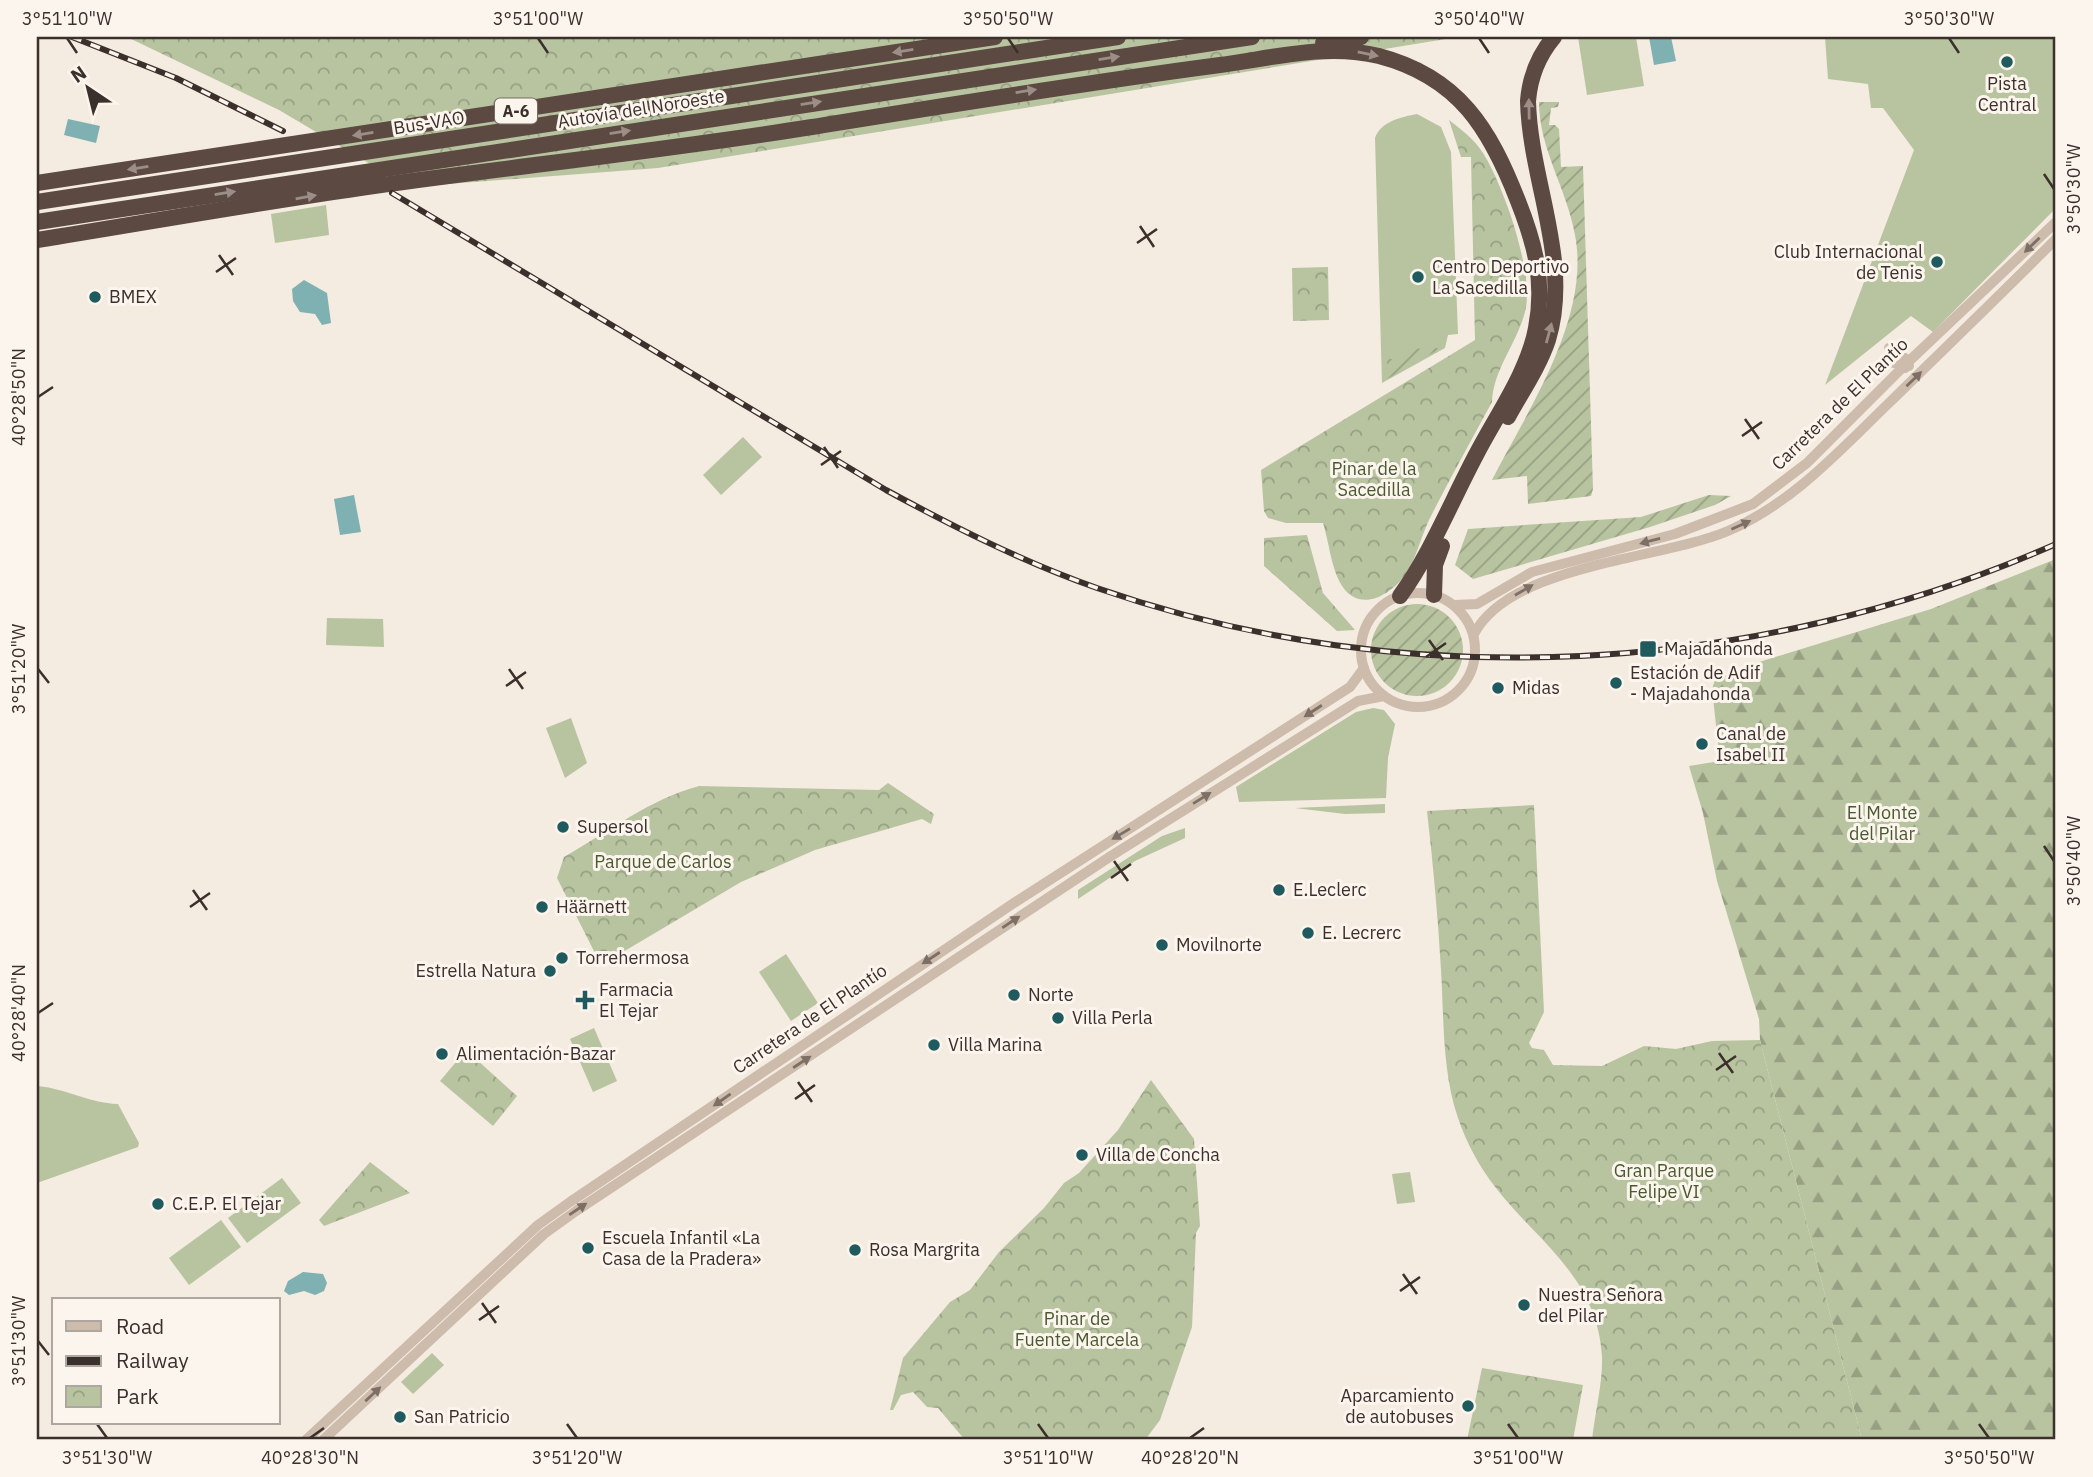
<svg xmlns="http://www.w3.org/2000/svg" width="2093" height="1477" font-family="'IBM Plex Sans',sans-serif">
	<defs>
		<pattern id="forest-firs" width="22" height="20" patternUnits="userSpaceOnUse" patternTransform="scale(1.75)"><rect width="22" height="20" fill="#b8c4a0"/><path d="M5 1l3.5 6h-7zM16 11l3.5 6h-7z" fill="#97a083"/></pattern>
		<pattern id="park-crowns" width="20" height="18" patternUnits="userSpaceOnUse" patternTransform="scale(1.75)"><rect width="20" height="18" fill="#b8c4a0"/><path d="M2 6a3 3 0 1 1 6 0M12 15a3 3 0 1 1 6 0" fill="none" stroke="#97a083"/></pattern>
		<pattern id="garden-furrows" width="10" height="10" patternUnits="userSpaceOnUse" patternTransform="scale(1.75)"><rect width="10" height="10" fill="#b8c4a0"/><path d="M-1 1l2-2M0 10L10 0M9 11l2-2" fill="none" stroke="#97a083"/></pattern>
	</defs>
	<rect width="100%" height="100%" fill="#f4ebe1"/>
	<g fill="#b8c4a0">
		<polygon points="1578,37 1636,37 1644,86 1587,95"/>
		<polygon points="1825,37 2056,37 2056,208 1933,332 1911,316 1825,385 1914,150 1883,108 1871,108 1868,84 1828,79"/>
		<path d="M1417,114l24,13 10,25 7,182 -10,1 -3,13 -63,35 -7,-245c6,-17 27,-21 42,-24z"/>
		<polygon points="326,205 329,235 275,243 271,214"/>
		<polygon points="743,437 762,457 721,495 703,475"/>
		<polygon points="327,618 383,619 384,647 326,645"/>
		<polygon points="1373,708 1384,710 1395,724 1388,758 1386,798 1239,802 1236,787 1356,712"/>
		<polygon points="571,718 587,763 565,778 546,728"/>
		<polygon points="1385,804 1385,813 1345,814 1295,808"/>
		<polygon points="1185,828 1185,838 1135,861 1078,899 1078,890 1162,836"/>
		<polygon points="786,954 818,1003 791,1021 759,972"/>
		<polygon points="594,1028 617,1081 593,1092 570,1039"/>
		<path d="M37,1057l1,29c29,3 51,17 80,18l21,39 -1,4 -101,36z"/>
		<polygon points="1410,1172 1415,1202 1397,1204 1392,1174"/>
		<polygon points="282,1178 301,1203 247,1243 228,1218"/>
		<polygon points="221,1220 241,1247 189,1285 169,1258"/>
		<polygon points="432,1353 444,1365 413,1394 401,1382"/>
	</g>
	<polygon fill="url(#forest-firs)" points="2056,559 2056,1440 1862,1440 1760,1040 1759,1019 1717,881 1703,813 1689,766 1720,761 1712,689 1715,680 1756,663 1931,609"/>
	<g fill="url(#park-crowns)">
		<polygon points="127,37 1458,37 658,168 409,187 279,110"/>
		<path d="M1449,120c13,10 25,19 34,33 21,33 52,122 42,159 -8,31 -32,58 -33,90 -21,39 -43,78 -63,118 -9,19 -13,41 -26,58 -12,14 -33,29 -51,18 -20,-12 -22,-52 -29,-73h-37l-18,-5 -4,-7 -3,-41 214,-130 -4,-183h-10z"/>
		<polygon points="1328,267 1329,320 1293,321 1292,268"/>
		<polygon points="1307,535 1323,593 1355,630 1337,631 1264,566 1264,538"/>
		<path d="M888,783l46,31 -3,10 -9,-5 -107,31 -74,32 -140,83 -44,-87 7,-21c44,-25 86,-58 135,-71l180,4z"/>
		<path d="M1534,805l10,207 -15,31 3,5 12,2 9,15 49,1 42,-20 32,3 36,-8 48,-1 102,400h-270c3,-27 11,-58 10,-84 -5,-79 -64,-114 -106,-168 -16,-20 -30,-46 -38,-70 -16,-47 -14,-99 -17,-148 -3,-53 -8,-106 -14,-159z"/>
		<polygon points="466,1050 517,1096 493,1126 440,1081"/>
		<polygon points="1151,1080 1194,1139 1200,1226 1196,1233 1192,1327 1160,1420 1145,1440 965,1440 938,1408 927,1407 913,1392 901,1395 893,1410 890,1410 903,1358 950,1302 970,1290 999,1252 1044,1208 1064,1183 1079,1173 1118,1130"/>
		<polygon points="370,1162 410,1193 324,1226 319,1220"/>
		<polygon points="1482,1368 1583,1385 1573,1440 1467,1440"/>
	</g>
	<g fill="url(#garden-furrows)">
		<path d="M1539,102h20l-1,5 -7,1 -2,17h6l4,4 2,38 22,-1 10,323 -2,7 -63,8 -1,-28 -35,4c36,-70 99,-163 83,-245 -8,-46 -36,-86 -36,-133z"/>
		<polygon points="1441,348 1387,379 1387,359 1405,359 1405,349"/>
		<polygon points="1709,495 1731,496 1715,505 1650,527 1473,579 1455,565 1468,529 1641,517"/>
		<circle cx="1417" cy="650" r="46"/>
	</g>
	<g fill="#7fb0b2">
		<polygon points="1649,37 1671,37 1676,61 1654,65"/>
		<polygon points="68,119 100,126 96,143 64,135"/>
		<polygon points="304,280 327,293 331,323 322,325 315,314 300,312 293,301 292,289"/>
		<polygon points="354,495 361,532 340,535 334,499"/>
		<polygon points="303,1272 323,1274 327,1283 324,1291 315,1295 304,1291 289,1295 284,1291 288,1281"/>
	</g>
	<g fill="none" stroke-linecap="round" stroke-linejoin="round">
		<g stroke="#cdbbac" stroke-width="10">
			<polyline points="1889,348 1906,359 1905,368"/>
			<polyline points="1885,361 1909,366"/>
			<circle cx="1418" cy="650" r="57"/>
			<polyline points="1455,605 1477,604 1532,572 1675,534 1753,504 1807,463 1905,365 2056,222"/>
			<path d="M1474,634c37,-70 185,-74 254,-103 65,-28 112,-81 161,-128 56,-55 112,-109 167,-164"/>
			<polyline points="306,1440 538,1225 570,1202 1017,901 1350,687 1364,668"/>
			<polyline points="323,1440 544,1234 576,1211 1111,856 1358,701 1384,696"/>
		</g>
		<g stroke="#5c4a42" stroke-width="16">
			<polyline points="1323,43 1361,37"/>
			<polyline points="37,183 995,37"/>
			<polyline points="37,202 1118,37"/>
			<polyline points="37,222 1252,37"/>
			<path d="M37,240c112,-18 224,-38 337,-54 146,-20 293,-36 438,-59 136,-22 271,-44 408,-62 53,-7 106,-22 159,-9 80,21 111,73 139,145 17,43 27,81 18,127 -8,44 -40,88 -60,127 -25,47 -45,98 -76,141"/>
			<path d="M1508,417c13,-24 31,-50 40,-77 24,-80 -18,-158 -20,-239 2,-25 10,-45 26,-64"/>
			<polyline points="1434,595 1435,565 1442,546"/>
		</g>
		<g stroke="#3b302b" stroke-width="6">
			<g id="rail">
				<polyline points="72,37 176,78 283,131"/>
				<path d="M392,193l494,297c68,37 137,72 211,98 310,108 660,88 959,-44"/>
			</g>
		</g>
		<use href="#rail" stroke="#fbf5ee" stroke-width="3.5" stroke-dasharray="10" stroke-linecap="butt"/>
	</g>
	<defs><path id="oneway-solid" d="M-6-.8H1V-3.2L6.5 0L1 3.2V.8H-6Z" transform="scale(1.75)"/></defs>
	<g fill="#9c8e87">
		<use href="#oneway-solid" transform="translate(903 51) rotate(171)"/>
		<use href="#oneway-solid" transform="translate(1368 54) rotate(12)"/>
		<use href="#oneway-solid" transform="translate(1109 58) rotate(-9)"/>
		<use href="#oneway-solid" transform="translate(1026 91) rotate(-9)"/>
		<use href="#oneway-solid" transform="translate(811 103) rotate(-9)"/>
		<use href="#oneway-solid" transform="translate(1529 109) rotate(-91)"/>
		<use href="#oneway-solid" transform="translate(620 132) rotate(-9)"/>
		<use href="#oneway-solid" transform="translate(363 134) rotate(171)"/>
		<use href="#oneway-solid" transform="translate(138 168) rotate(171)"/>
		<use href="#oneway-solid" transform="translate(225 193) rotate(-9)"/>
		<use href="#oneway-solid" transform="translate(306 197) rotate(-10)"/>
		<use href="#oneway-solid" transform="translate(1549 333) rotate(-75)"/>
	</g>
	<g fill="#7d6f65">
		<use href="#oneway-solid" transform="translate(2032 245) rotate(136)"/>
		<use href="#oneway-solid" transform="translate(1914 379) rotate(-44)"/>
		<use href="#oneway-solid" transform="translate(1741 525) rotate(-24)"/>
		<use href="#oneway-solid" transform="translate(1650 541) rotate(165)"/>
		<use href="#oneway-solid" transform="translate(1524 590) rotate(-30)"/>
		<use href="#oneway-solid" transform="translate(1313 711) rotate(147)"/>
		<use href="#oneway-solid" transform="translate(1202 798) rotate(-32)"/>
		<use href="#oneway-solid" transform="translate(1121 834) rotate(149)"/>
		<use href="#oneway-solid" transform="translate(1011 922) rotate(-34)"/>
		<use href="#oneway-solid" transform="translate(931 958) rotate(147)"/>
		<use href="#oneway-solid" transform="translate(802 1062) rotate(-33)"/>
		<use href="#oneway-solid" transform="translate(722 1100) rotate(145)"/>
		<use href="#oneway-solid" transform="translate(578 1209) rotate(-34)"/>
		<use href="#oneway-solid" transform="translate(373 1394) rotate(-43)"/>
	</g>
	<path fill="none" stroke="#3b302b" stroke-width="2.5" d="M67,38l10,15M538,38l10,15M1008,38l10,15M1479,38l10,15M1949,38l10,15M2044,174l10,15M1140,226l14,21M1137,243l20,-14M219,255l14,20M216,272l20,-14M38,397l15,-10M1745,419l14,20M1742,436l20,-14M824,447l14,21M821,465l20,-14M1429,640l14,20M1426,657l20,-14M38,669l11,14M509,669l14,20M506,686l20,-14M2044,846l10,15M1114,861l14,20M1111,878l20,-14M193,890l14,20M190,907l20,-14M38,1013l15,-10M1719,1053l14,20M1716,1070l20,-14M798,1082l14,20M795,1099l20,-14M1403,1274l14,20M1400,1291l20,-14M482,1303l14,20M479,1320l20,-14M38,1341l11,14M97,1424l10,14M567,1424l10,14M1038,1424l10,14M1508,1424l10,14M1979,1424l10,14M310,1438l14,-10M1190,1438l14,-10"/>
	<g fill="#1f5a5e" stroke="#fbf5ee" stroke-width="2.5">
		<circle cx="2007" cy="62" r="7"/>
		<circle cx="1937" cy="262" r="7"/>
		<circle cx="1418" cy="277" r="7"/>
		<circle cx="95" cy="297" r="7"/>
		<rect x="1639" y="640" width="18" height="18" rx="3.5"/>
		<circle cx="1616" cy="683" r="7"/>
		<circle cx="1498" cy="688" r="7"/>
		<circle cx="1702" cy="744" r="7"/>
		<circle cx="563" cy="827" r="7"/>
		<circle cx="1279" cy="890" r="7"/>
		<circle cx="542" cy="907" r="7"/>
		<circle cx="1308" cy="933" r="7"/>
		<circle cx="1162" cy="945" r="7"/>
		<circle cx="562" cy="958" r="7"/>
		<circle cx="550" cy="971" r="7"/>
		<circle cx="1014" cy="995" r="7"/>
		<path d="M581.5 989.5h7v7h7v7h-7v7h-7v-7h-7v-7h7z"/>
		<circle cx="1058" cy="1018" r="7"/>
		<circle cx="934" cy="1045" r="7"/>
		<circle cx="442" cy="1054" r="7"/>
		<circle cx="1082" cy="1155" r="7"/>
		<circle cx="158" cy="1204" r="7"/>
		<circle cx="588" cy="1248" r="7"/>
		<circle cx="855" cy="1250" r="7"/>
		<circle cx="1524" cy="1305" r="7"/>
		<circle cx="1468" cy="1406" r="7"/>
		<circle cx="400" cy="1417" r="7"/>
	</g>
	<g text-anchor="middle" stroke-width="6" stroke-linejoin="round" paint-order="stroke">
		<rect fill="#fbf5ee" stroke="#756b66" stroke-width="2" x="495" y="98.5" width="42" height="25" rx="5"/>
		<g font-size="16" font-weight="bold" fill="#3b302b">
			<text x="516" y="117">A-6</text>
		</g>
		<g font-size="18" fill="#3b302b" stroke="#fbf5ee" text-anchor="start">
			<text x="2007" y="90" text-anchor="middle">Pista<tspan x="2007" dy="21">Central</tspan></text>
			<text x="1923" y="258" text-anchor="end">Club Internacional<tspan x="1923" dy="21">de Tenis</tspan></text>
			<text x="1432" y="273">Centro Deportivo<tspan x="1432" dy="21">La Sacedilla</tspan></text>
			<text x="109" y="303">BMEX</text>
			<text x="1664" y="655">Majadahonda</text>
			<text x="1630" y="679">Estación de Adif<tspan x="1630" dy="21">- Majadahonda</tspan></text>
			<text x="1512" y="694">Midas</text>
			<text x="1716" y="740">Canal de<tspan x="1716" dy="21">Isabel II</tspan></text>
			<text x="577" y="833">Supersol</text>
			<text x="1293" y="896">E.Leclerc</text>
			<text x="556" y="913">Häärnett</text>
			<text x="1322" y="939">E. Lecrerc</text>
			<text x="1176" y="951">Movilnorte</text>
			<text x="576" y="964">Torrehermosa</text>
			<text x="536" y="977" text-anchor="end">Estrella Natura</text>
			<text x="599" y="996">Farmacia<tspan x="599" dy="21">El Tejar</tspan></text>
			<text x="1028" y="1001">Norte</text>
			<text x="1072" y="1024">Villa Perla</text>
			<text x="948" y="1051">Villa Marina</text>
			<text x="456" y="1060">Alimentación-Bazar</text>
			<text x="1096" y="1161">Villa de Concha</text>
			<text x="172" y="1210">C.E.P. El Tejar</text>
			<text x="602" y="1244">Escuela Infantil «La<tspan x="602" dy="21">Casa de la Pradera»</tspan></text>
			<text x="869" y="1256">Rosa Margrita</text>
			<text x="1538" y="1301">Nuestra Señora<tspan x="1538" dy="21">del Pilar</tspan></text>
			<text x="1454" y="1402" text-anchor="end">Aparcamiento<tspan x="1454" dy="21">de autobuses</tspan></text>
			<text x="414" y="1423">San Patricio</text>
		</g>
		<g font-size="18" fill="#3b302b" stroke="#fbf5ee">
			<text transform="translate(641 109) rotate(-9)" y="6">Autovía del Noroeste</text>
			<text transform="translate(429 123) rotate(-9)" y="6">Bus-VAO</text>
			<text transform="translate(1840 404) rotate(-44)" y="6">Carretera de El Plantío</text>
			<text transform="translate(810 1019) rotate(-34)" y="6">Carretera de El Plantío</text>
		</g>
		<g font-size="18" fill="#4a5a2e" stroke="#fbf5ee">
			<text x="1374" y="475">Pinar de la<tspan x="1374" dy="21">Sacedilla</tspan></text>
			<text x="1882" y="819">El Monte<tspan x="1882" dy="21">del Pilar</tspan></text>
			<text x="663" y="868">Parque de Carlos</text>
			<text x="1664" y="1177">Gran Parque<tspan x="1664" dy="21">Felipe VI</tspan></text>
			<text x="1077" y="1325">Pinar de<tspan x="1077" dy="21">Fuente Marcela</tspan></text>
		</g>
	</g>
	<rect width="2093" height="1477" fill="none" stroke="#fbf5ee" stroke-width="77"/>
	<rect x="52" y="1298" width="228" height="126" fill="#fbf5ee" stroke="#aea6a0" stroke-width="2"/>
	<rect x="66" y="1321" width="35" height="10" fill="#cdbbac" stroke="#aea6a0" stroke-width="2"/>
	<text x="116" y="1334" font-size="21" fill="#3b302b">Road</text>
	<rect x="66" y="1356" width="35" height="10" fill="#3b302b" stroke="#aea6a0" stroke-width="2"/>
	<text x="116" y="1368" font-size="21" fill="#3b302b">Railway</text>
	<rect x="66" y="1386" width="35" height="21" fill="url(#park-crowns)" stroke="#aea6a0" stroke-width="2"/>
	<text x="116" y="1404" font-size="21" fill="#3b302b">Park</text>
	<g transform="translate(88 88) rotate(325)" stroke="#fbf5ee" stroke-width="5" paint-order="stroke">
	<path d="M0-5L12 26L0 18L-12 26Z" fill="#3b302b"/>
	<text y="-10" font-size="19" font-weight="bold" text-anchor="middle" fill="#3b302b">N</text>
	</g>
	<rect x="38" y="38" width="2016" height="1400" fill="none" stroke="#3b302b" stroke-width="2.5"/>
	<g font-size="18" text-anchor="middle" fill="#3b302b">
		<text x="67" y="25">3°51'10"W</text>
		<text x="538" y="25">3°51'00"W</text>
		<text x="1008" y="25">3°50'50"W</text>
		<text x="1479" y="25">3°50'40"W</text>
		<text x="1949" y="25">3°50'30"W</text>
		<text transform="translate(2074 189) rotate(-90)" y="6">3°50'30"W</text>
		<text transform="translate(19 397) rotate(-90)" y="6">40°28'50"N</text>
		<text transform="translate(19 669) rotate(-90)" y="6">3°51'20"W</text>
		<text transform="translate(2074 861) rotate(-90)" y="6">3°50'40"W</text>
		<text transform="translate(19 1013) rotate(-90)" y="6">40°28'40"N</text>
		<text transform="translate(19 1341) rotate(-90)" y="6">3°51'30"W</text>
		<text x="107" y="1464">3°51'30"W</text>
		<text x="310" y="1464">40°28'30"N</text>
		<text x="577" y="1464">3°51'20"W</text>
		<text x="1048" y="1464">3°51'10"W</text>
		<text x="1190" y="1464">40°28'20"N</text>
		<text x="1518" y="1464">3°51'00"W</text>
		<text x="1989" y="1464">3°50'50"W</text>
	</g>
</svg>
